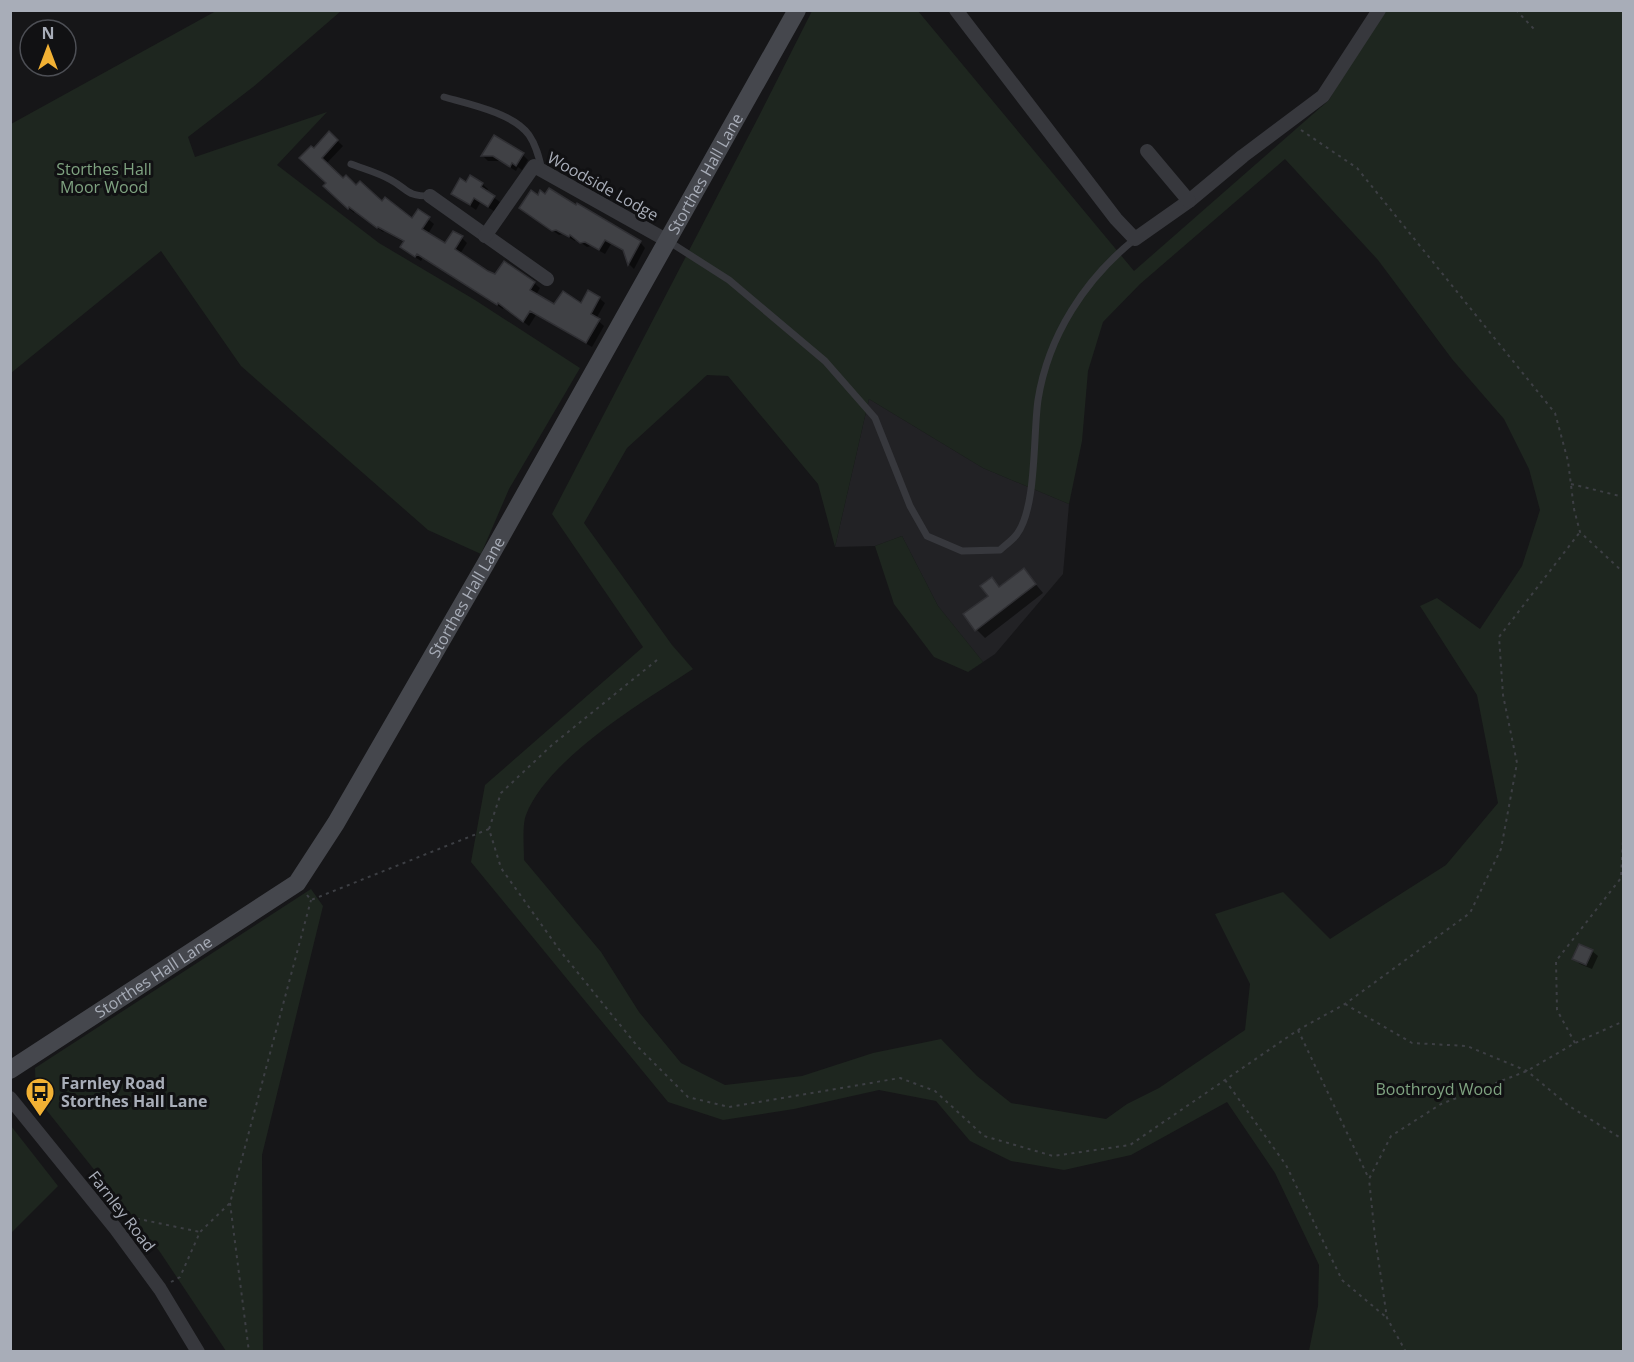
<svg xmlns="http://www.w3.org/2000/svg" width="1634" height="1362" font-family="'Open Sans',sans-serif">
	<rect width="100%" height="100%" fill="#161618"/>
	<polygon fill="#222225" points="869,399 983,468 1069,504 1063,574 995,654 983,662 938,606 902,536 875,546 835,547"/>
	<g fill="#1e261f" fill-rule="evenodd">
		<polygon points="216,11 341,11 253,87 188,137 195,157 327,112 277,165 379,243 475,300 580,368 509,489 481,554 428,530 241,366 161,251 11,373 11,124"/>
		<path d="M812,11h106l216,260 195,-171 51,-89h243v1340h-314l9,-45 1,-41 -44,-92 -48,-71 -96,53 -67,15 -53,-9 -41,-20 -34,-40 -57,-11 -85,19 -71,11 -55,-18 -197,-240 14,-77 158,-138 -91,-133 207,-398zM1285,159l93,101 74,99 52,60 25,50 11,41 -18,56 -42,63 -43,-31 -17,8 57,89 21,108 -52,62 -116,74 -47,-47 -68,22 35,70 -5,46 -86,58 -32,16 -21,15 -95,-16 -34,-27 -36,-37 -68,14 -71,23 -77,9 -44,-22 -42,-51 -38,-60 -77,-92c0,-12 -2,-35 2,-45 21,-56 118,-114 167,-146l-21,-24 -88,-122 43,-75 80,-73 21,1 90,108 17,63 34,-148 114,69 86,36 13,-63 6,-70 15,-49 37,-38z"/>
		<polygon points="902,536 938,606 983,662 968,672 934,657 894,604 875,546"/>
		<polygon points="311,889 323,906 262,1155 263,1351 226,1351 160,1252 36,1097 35,1068"/>
		<polygon points="11,1126 58,1186 11,1233 10,1233"/>
	</g>
	<g fill="#0007">
		<polygon points="329,133 343,146 326,164 344,180 412,220 418,211 434,224 428,234 445,245 462,238 467,243 460,254 495,277 534,283 540,288 536,295 555,306 581,305 588,292 599,298 605,303 596,319 604,326 592,347 536,315 529,326 504,307 503,309 423,258 421,261 407,252 402,247 405,243 384,231 383,232 355,211 354,213 330,191 314,150"/>
		<polygon points="523,155 528,160 522,170 518,167 516,171 500,161 488,161 483,156"/>
		<polygon points="467,184 482,184 488,189 486,192 500,202 494,211 480,203 476,210 453,194"/>
		<polygon points="521,208 640,242 645,248 634,269 629,264 625,252 611,244 605,254 591,246 587,247 576,239 575,241 563,234 559,235"/>
		<polygon points="1024,570 1043,593 985,638 977,630 990,596 991,579 1000,588"/>
		<polygon points="1592,951 1598,956 1592,969 1580,964 1574,959"/>
	</g>
	<g fill="#404145" stroke="#303034" stroke-width="1.5">
		<polygon points="329,131 338,140 322,158 343,178 346,175 356,185 360,181 382,201 385,197 412,218 418,209 430,217 422,229 445,243 453,231 463,236 455,249 488,271 495,274 504,261 535,282 530,290 554,304 563,291 581,303 588,290 600,297 591,314 600,319 586,343 530,311 523,322 498,303 497,305 417,254 415,257 400,247 404,241 378,227 377,228 349,207 348,209 323,186 326,183 299,158 311,146 314,148"/>
		<polygon points="494,135 524,153 516,166 512,163 510,167 493,156 481,156"/>
		<polygon points="470,175 483,183 481,187 495,196 488,207 474,198 470,205 451,194 460,178 466,182"/>
		<polygon points="549,188 576,205 577,203 641,241 628,265 623,250 605,240 599,250 585,242 580,243 570,235 569,237 556,230 552,231 519,208 531,190 538,195 540,190 545,194"/>
		<polygon points="1024,568 1036,584 975,631 963,614 988,596 980,586 992,577 999,587"/>
		<polygon points="1579,944 1593,950 1586,965 1572,959"/>
	</g>
	<g fill="none" stroke-linecap="round" stroke-linejoin="round">
		<g stroke="#3d3f44" stroke-width="2" stroke-dasharray="3 4.5" stroke-linecap="butt">
			<polyline points="1516,10 1534,29"/>
			<polyline points="1301,130 1357,168 1555,413 1568,461 1574,509 1580,532 1624,573"/>
			<polyline points="1571,484 1624,497"/>
			<polyline points="657,660 552,745 501,793 489,829 501,868 561,952 638,1047 688,1097 729,1107 900,1078 935,1091 984,1136 1053,1156 1130,1145 1298,1030 1345,1004 1470,913 1501,849 1517,763 1503,695 1499,637 1580,532"/>
			<polyline points="307,895 311,900 489,829"/>
			<polyline points="1345,1004 1412,1043 1467,1046 1527,1071 1569,1106 1624,1140"/>
			<polyline points="1298,1030 1369,1179"/>
			<polyline points="1575,1043 1557,1010 1556,961 1621,878 1624,821"/>
			<polyline points="1225,1080 1286,1165 1342,1280 1387,1318"/>
			<polyline points="230,1203 249,1352"/>
			<polyline points="130,1223 139,1219 200,1232"/>
			<polyline points="171,1282 180,1277 200,1232 230,1203 311,900"/>
			<polyline points="1406,1352 1387,1318 1375,1237 1369,1179 1391,1136 1441,1104 1527,1071 1575,1043 1624,1021"/>
		</g>
		<g stroke="#37383d" stroke-width="7">
			<path d="M444,97c25,7 69,16 85,38 7,10 10,22 13,35"/>
			<path d="M351,164c13,5 28,9 40,16 18,10 15,16 39,16"/>
			<path d="M668,241l61,39 96,81 50,57 35,88 17,30 35,15 38,-1c5,-5 13,-10 17,-16 20,-27 16,-100 21,-134 10,-64 47,-121 97,-161"/>
		</g>
		<g stroke="#37383d" stroke-width="14">
			<polyline points="956,10 1116,219 1135,239 1189,201 1243,156 1323,96 1379,10"/>
			<polyline points="1147,151 1189,201"/>
			<polyline points="430,196 547,279"/>
			<polyline points="485,236 534,166 668,241"/>
			<polyline points="10,1098 116,1229 160,1289 198,1352"/>
		</g>
		<path stroke="#45474d" stroke-width="18" id="s1" d="M10,1070l287,-187 39,-60 149,-258 312,-555"/>
	</g>
	<defs>
		<g id="bus-pin" transform="scale(1.5)"><path d="M0 17L-7.5 6A9.5 9.5 0 1 1 7.5 6Z" fill="#f2b134" stroke="#111113"/><path d="M-5-6H5V4H4V6H2V4H-2V6H-4V4H-5ZM-3.5-4V0h7V-4ZM-3.5 1.2v1.5H-2V1.2ZM2 1.2v1.5H3.5V1.2Z" fill="#111"/></g>
	</defs>
	<g fill-rule="evenodd">
		<use href="#bus-pin" x="40" y="1092"/>
	</g>
	<g text-anchor="middle" stroke-width="6" stroke-linejoin="round" paint-order="stroke">
		<g font-size="16" fill="#7fa381" stroke="#111113">
			<text x="104" y="175">Storthes Hall<tspan x="104" dy="18">Moor Wood</tspan></text>
			<text x="1439" y="1095">Boothroyd Wood</text>
		</g>
		<g font-size="16" fill="#a8adb8" stroke="#111113">
			<text dy="6" stroke="none"><textPath href="#s1" startOffset="1161">Storthes Hall Lane</textPath></text>
			<text transform="translate(603 186) rotate(29)" y="6">Woodside Lodge</text>
			<text dy="6" stroke="none"><textPath href="#s1" startOffset="675">Storthes Hall Lane</textPath></text>
			<text dy="6" stroke="none"><textPath href="#s1" startOffset="171">Storthes Hall Lane</textPath></text>
			<text transform="translate(122 1211) rotate(52)" y="6">Farnley Road</text>
		</g>
		<g font-size="16" font-weight="bold" fill="#a8adb8" stroke="#111113" text-anchor="start">
			<text x="61" y="1089">Farnley Road<tspan x="61" dy="18">Storthes Hall Lane</tspan></text>
		</g>
	</g>
	<rect width="1634" height="1362" fill="none" stroke="#a8adb8" stroke-width="24"/>
	<g transform="translate(48 48)"><circle r="28" fill="#111113" stroke="#4d4f55" stroke-width="1.5"/>
	<path d="M0-4.5L10 22L0 15L-10 22Z" fill="#f2b134"/>
	<text y="-9" font-size="16" font-weight="bold" text-anchor="middle" fill="#a8adb8">N</text>
	</g>
</svg>
